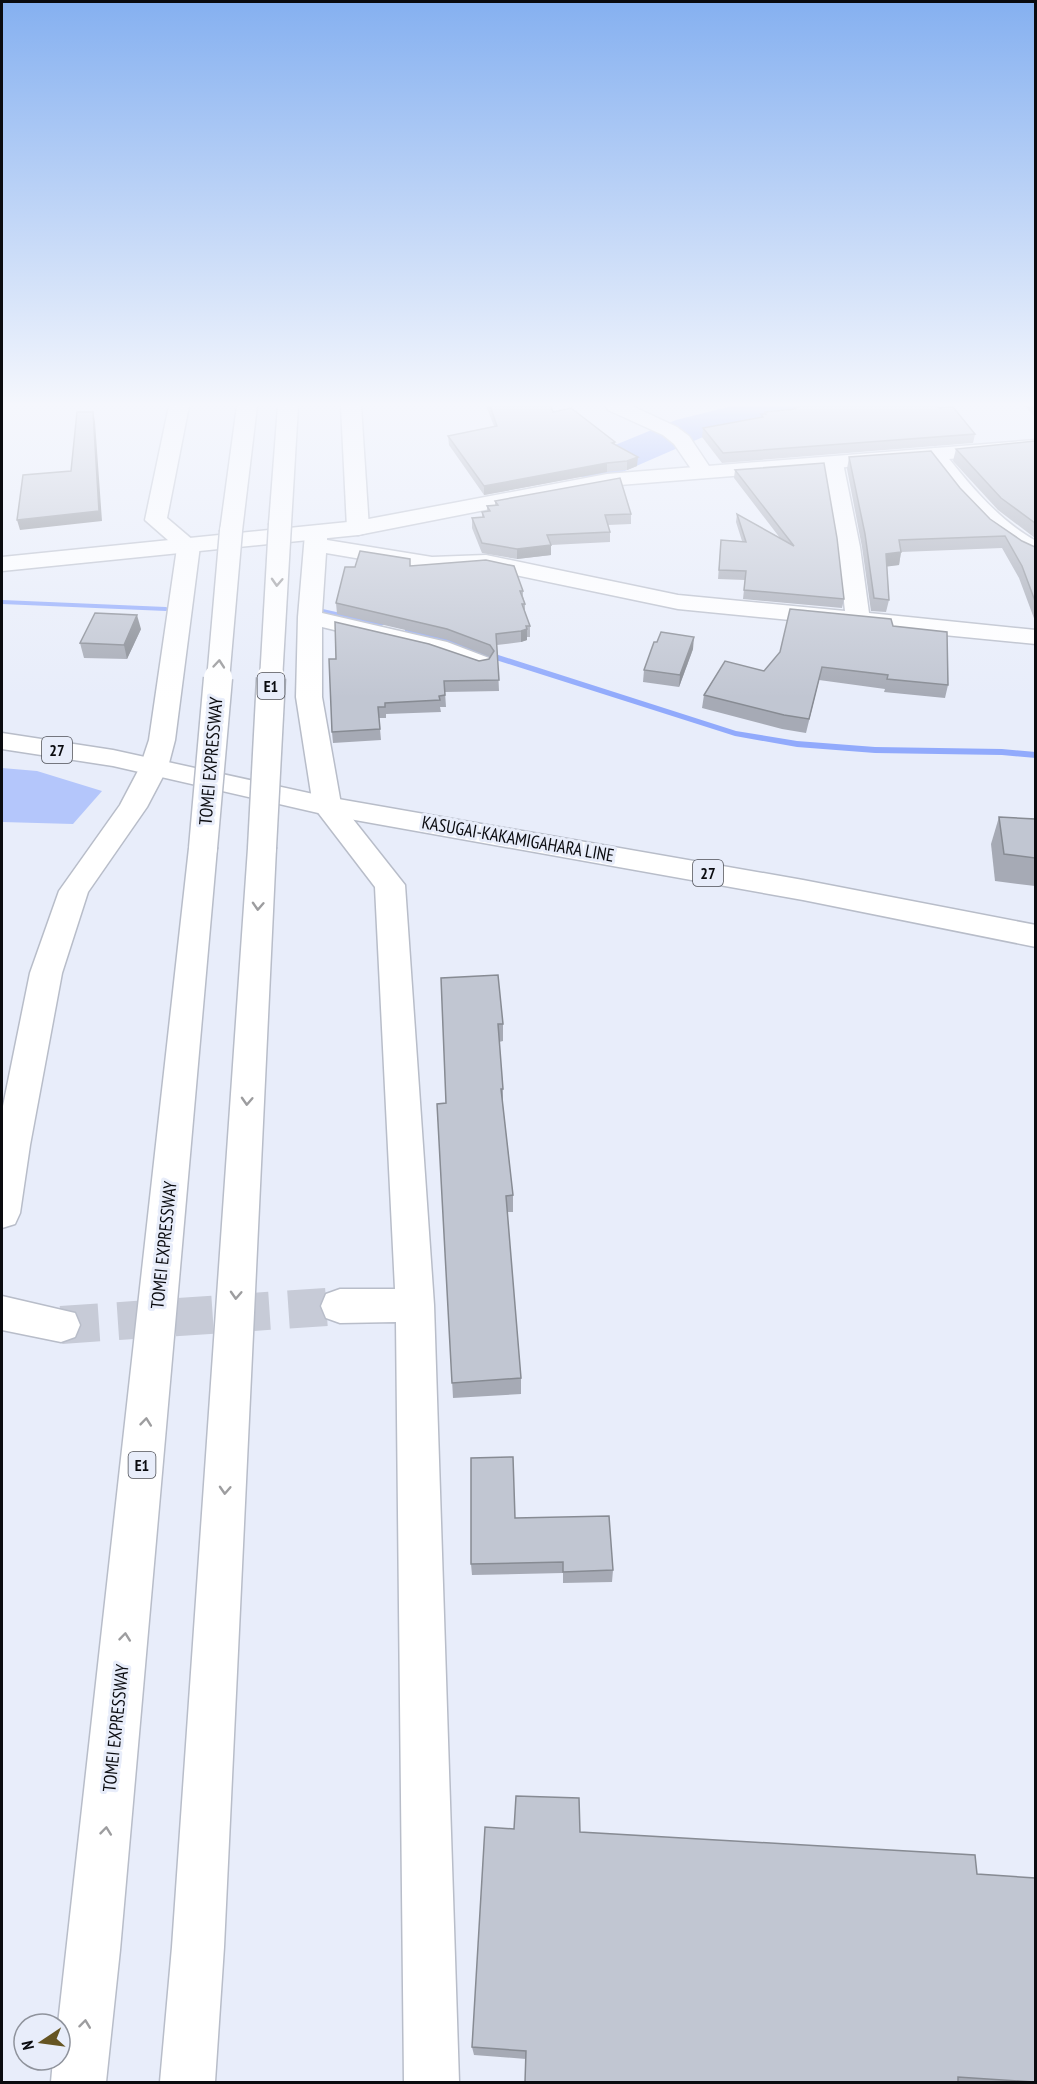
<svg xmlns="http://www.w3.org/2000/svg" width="1037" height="2084" font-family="'PT Sans Narrow',sans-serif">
	<rect width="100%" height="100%" fill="#e8edfa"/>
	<polygon fill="#b4c6fb" points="2,768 37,771 102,791 73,824 2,822"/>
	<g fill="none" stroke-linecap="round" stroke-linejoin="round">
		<g fill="#91aafc" fill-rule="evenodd">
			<polygon points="2,600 166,607 170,609 166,611 2,604"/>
			<polygon points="305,605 381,622 385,624 381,626 308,609 305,609"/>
			<polygon points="405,627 411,627 736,731 797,741 875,747 1002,749 1036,752 1036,758 1002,755 875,753 797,747 735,736 405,631"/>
		</g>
		<polygon fill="#91aafc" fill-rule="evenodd" points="732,406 803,406 798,414 703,437 611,477 596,480 581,477 575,468 581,459 676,420"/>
		<polyline stroke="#c7cbd7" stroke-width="38" stroke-dasharray="38 19" stroke-linecap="butt" points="61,1325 340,1306"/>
		<g stroke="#b8bdc9" stroke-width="3">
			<g id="street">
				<polygon points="169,406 189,406 167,518 200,546 175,740 168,767 147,807 88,892 62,973 30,1145 20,1213 15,1224 2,1228 2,1111 30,973 59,891 120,805 140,767 149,740 177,548 145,520"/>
				<polygon points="341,406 361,406 369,528 366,533 358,535 350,533 347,528"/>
				<polygon points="606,406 632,406 677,427 689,436 713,472 710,476 703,478 696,476 674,444 663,435 608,410"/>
				<path d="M935,448l7,2c27,34 55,69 94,91v17c-42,-11 -88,-70 -111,-104l3,-4z"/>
				<polygon points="833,457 840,459 843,463 860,547 869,613 1036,630 1036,644 678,609 486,569 432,571 326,553 322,613 447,642 489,658 492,663 489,668 480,670 430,653 322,627 322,697 341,804 405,885 434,1305 459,2082 404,2082 396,1322 340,1323 326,1318 321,1306 326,1294 340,1289 395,1289 375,887 313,806 296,697 298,617 305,534 308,529 316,527 324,529 327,534 327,540 432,557 486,555 678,595 845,611 838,547 823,463 826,459"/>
				<polygon points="2,1296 75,1313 80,1325 75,1337 61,1342 2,1330"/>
			</g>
		</g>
		<g stroke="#b8bdc9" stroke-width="3">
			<polygon id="secondary" points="1036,440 1036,452 607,486 358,535 2,571 2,557 358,521 607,474"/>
		</g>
		<g stroke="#b8bdc9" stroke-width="3">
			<polygon id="primary" points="2,733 113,750 327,797 803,880 1036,925 1036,947 803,900 327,815 113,766 2,749"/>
		</g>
		<g stroke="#b8bdc9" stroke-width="3">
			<g id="highway">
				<polygon points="237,406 257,406 242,531 239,536 231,538 223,536 220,531"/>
				<polygon points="278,406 298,406 291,524 288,529 280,531 272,529 269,524"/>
				<polygon points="203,839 213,841 217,848 120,1950 106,2082 51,2082 53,2060 60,2060 60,2024 58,2024 189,848 193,841"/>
				<polygon points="262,839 272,841 276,848 224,1947 215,2082 160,2082 172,1947 248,848 252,841"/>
			</g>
		</g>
		<use href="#street" fill="#fff" fill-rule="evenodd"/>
		<use href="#secondary" fill="#fff" fill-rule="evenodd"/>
		<use href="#primary" fill="#fff" fill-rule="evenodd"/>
		<use href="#highway" fill="#fff" fill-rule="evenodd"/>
		<g stroke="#b8bdc9" stroke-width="25" stroke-linecap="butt">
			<g id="highway-bridge-far1">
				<polyline points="218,680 231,531"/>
				<polyline points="271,680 280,524"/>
			</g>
		</g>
		<g stroke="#b8bdc9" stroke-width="31" stroke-linecap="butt">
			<g id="highway-bridge">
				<polyline points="203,848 218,678"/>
				<polyline points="262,848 271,678"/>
			</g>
		</g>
		<use href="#highway-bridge-far1" stroke="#fff" stroke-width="22"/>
		<use href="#highway-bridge" stroke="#fff" stroke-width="28"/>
	</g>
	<g fill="#a6aab5">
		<polygon points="486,406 551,406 553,412 615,442 615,445 637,466 627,470 607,472 484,495 449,445 448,436 494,426"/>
		<polygon points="1025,406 1035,406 1035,417"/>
		<polygon points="794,407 975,434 973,443 722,463 702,437 703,428 761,417 761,414 765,414 765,412 794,409"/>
		<polygon points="1035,441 1035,538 998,510 953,461 956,449"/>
		<polygon points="849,457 960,488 990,519 1022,541 1035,547 1035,621 1019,578 1002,548 901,552 899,565 887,566 889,600 886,612 871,611 862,547 847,469"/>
		<polygon points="735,470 844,599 842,608 743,599 745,580 718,579 721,540 742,541 736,522 737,514 780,538 734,478"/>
		<polygon points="495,501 631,514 631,524 608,525 610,532 610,542 551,545 551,555 517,559 482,553 472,528 472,518 482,517 482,512 487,512 487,506 495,505"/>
		<polygon points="410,566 523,591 523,596 525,604 525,614 530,626 530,637 527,637 527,640 521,642 497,645 499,691 445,692 446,707 440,707 441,712 386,714 386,718 379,718 381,740 333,743 332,732 329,659 479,661 489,659 490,657 448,640 337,614 336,603 355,567"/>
		<polygon points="893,626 948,685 945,698 884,692 885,689 819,680 806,733 782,729 702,708 704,695 764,671"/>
		<polygon points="141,629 127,659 84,658 80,643"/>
		<polygon points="693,649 679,687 643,682 644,670"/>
		<polygon points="999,817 1035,819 1035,886 995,881 991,844"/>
		<polygon points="441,978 503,1024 503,1041 499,1042 503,1089 503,1106 513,1195 513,1212 507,1212 521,1378 521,1394 453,1398 437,1104 446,1103"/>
		<polygon points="515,1518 613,1570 612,1582 563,1583 563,1573 472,1575 471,1564"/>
		<polygon points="514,1829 580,1832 977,1874 1035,2082 525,2082 526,2059 474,2055 472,2047"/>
	</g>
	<g fill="#878b93">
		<polygon points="93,412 95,422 102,521 20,530 17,520 99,511"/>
		<polygon points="638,457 637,466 627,470 627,461"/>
		<polygon points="607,463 607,472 484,495 484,486"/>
		<polygon points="551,545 551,555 517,559 517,549"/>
		<polygon points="901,552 899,565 884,567 886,554"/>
		<polygon points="137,615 141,629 127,659 124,645"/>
		<polygon points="527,629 527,640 521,642 521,631"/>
		<polygon points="694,637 693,649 679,687 680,675"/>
	</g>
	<g fill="#c1c6d2" stroke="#878b93" stroke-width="1.5">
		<polygon points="490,406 551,406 553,412 571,408 615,442 612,443 638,457 627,461 607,463 484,486 448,436 497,426"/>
		<polygon points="803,406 937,406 939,408 953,407 975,434 723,453 703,428 763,417 761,414 766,414 765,412 796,409 794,407"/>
		<polygon points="77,412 93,412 99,511 17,520 23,475 71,471"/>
		<polygon points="1035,441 1035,523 1001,498 956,449"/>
		<polygon points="931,451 960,488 990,519 1022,541 1035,547 1035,601 1022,566 1005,536 899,540 901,552 886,554 889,600 874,598 865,534 849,457"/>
		<polygon points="824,463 837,538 844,599 744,590 746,571 719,570 721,540 746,542 737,514 794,546 735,470"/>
		<polygon points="620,478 631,514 605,515 610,532 547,535 551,545 517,549 482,543 472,518 484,517 482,512 490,511 487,506 498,505 495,501"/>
		<polygon points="360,551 410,559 410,566 486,560 514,566 523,591 520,591 525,604 522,604 530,626 526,626 527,629 521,631 496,634 499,680 444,681 445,695 439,696 440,700 385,703 385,707 378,707 380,729 332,732 329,659 336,659 335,622 429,644 479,661 489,659 494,651 490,645 447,629 336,603 345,567 355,567"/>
		<polygon points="790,609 891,619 893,626 947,632 948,685 887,679 888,675 822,667 809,719 784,715 704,695 725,661 764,671 780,652"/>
		<polygon points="95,613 137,615 124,645 80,643"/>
		<polygon points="661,632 694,637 680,675 644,670 654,642 657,642"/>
		<polygon points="999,817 1035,819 1035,858 1004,854"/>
		<polygon points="498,975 503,1024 498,1024 503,1089 501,1089 513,1195 506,1196 521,1378 452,1383 437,1104 446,1103 441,978"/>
		<polygon points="513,1457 515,1518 609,1516 613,1570 563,1572 563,1562 471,1564 471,1458"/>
		<polygon points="516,1796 579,1798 580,1832 975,1855 977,1874 1035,1878 1035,2082 958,2077 958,2082 525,2082 526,2051 472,2047 485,1827 514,1829"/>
	</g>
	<defs><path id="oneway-chevron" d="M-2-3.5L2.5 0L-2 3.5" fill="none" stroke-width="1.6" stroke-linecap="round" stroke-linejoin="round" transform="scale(1.5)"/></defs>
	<g stroke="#9d9d9f">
		<use href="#oneway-chevron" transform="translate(277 582) rotate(93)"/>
		<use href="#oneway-chevron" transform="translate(219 664) rotate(-85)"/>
		<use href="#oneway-chevron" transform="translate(258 906) rotate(93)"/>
		<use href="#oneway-chevron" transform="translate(247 1101) rotate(93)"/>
		<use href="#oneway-chevron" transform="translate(236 1295) rotate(93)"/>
		<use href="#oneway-chevron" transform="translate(146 1422) rotate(-84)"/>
		<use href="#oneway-chevron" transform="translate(225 1490) rotate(93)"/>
		<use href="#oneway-chevron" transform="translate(125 1637) rotate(-84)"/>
		<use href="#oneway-chevron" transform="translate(106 1831) rotate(-84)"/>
		<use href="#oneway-chevron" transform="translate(85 2024) rotate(-83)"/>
	</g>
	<linearGradient id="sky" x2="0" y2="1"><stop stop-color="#85b0f0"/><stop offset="0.58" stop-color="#f5f7fd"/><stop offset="1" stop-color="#f5f7fd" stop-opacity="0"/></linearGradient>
	<rect width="1037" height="698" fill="url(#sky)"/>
	<g text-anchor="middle" stroke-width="6" stroke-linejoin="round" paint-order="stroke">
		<g fill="#e8edfa" stroke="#4d4f56" stroke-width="1.5">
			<rect x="257.5" y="673" width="27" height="26" rx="4.5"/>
			<rect x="42" y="737" width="30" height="26" rx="4.5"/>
			<rect x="693" y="860" width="30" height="26" rx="4.5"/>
			<rect x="128.5" y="1452" width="27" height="26" rx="4.5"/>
		</g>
		<g font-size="16" font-weight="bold" fill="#0a0b0f">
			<text x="271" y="692">E1</text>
			<text x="57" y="756">27</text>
			<text x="708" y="879">27</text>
			<text x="142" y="1471">E1</text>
		</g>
		<g font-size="18" fill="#0a0b0f" stroke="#e8edfa">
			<text transform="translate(211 761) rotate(-85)" y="6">TOMEI EXPRESSWAY</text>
			<text transform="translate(518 839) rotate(10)" y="6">KASUGAI-KAKAMIGAHARA LINE</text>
			<text transform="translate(164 1245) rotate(-84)" y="6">TOMEI EXPRESSWAY</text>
			<text transform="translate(116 1728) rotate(-84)" y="6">TOMEI EXPRESSWAY</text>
		</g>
	</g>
	<rect width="1037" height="2084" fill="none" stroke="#0a0b0f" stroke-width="6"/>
	<g transform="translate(42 2042) rotate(257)"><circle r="28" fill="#e8edfa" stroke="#8f939c" stroke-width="1.5"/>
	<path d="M0-4.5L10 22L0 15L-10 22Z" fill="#665522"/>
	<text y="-9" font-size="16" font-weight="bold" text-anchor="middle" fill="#0a0b0f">N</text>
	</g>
</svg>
